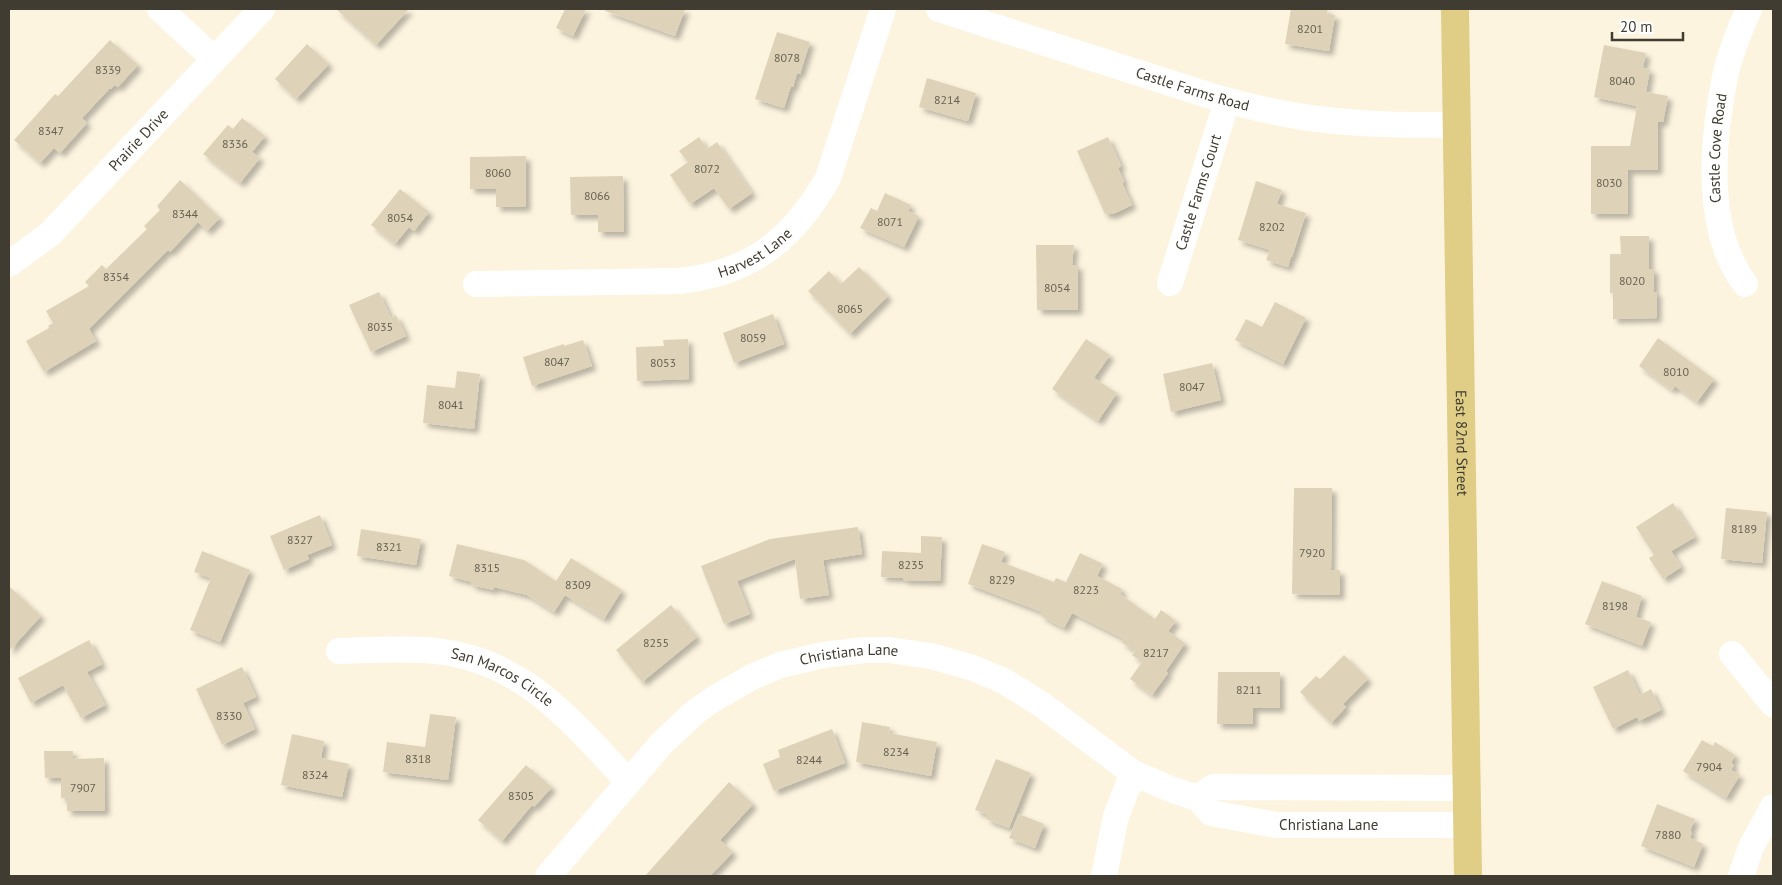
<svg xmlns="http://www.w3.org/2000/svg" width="1782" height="885" font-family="'PT Sans',sans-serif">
	<defs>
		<filter id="shadow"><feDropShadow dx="4.5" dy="4.5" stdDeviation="2.5" flood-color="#0004"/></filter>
	</defs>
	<rect width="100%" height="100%" fill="#fdf4df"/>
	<g fill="#ded3b9" filter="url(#shadow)">
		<polygon points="336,9 409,9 376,45"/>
		<polygon points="565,9 586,9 573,36 556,28"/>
		<polygon points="606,9 685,9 675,36 605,11"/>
		<polygon points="1291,9 1328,9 1327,14 1335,15 1329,51 1285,44"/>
		<polygon points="777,32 810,42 800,74 797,73 793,87 791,86 784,108 755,99"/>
		<polygon points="110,40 138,65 118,87 114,85 111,89 110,88 82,118 87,123 60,153 54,148 40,163 14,140 55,94 58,96"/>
		<polygon points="307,44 329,64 296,99 275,79"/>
		<polygon points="1604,45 1646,53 1643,68 1650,69 1646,92 1668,96 1663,122 1658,122 1658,170 1628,170 1628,214 1591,214 1591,146 1630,146 1637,106 1594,97"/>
		<polygon points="927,78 976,93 968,121 919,107"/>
		<polygon points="242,118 265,136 252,152 260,158 240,183 203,154 228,125 233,129"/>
		<polygon points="699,137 707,149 717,142 752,193 729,209 714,188 690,204 670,175 688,162 679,151"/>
		<polygon points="1108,137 1121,166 1118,168 1124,182 1122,183 1132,205 1113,214 1105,214 1077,151"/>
		<polygon points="526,156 526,207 496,207 496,189 470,189 470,157"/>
		<polygon points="623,176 624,232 598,232 598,215 571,215 570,177"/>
		<polygon points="180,180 220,218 207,231 198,222 170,252 168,250 89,329 96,341 44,372 26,341 49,328 48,326 53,323 46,311 89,286 85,282 102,265 106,269 147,229 144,226 160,210 157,206"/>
		<polygon points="1256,181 1282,190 1277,204 1306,213 1292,257 1291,256 1288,267 1266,260 1270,250 1238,240"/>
		<polygon points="400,189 429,212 414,231 409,227 395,244 371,225"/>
		<polygon points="885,193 911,205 908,211 919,216 904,247 860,228 871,208 877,211"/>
		<polygon points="1620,236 1649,236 1649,269 1654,269 1654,292 1657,292 1657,318 1613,319 1613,293 1610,293 1610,254 1621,254"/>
		<polygon points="1036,245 1074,245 1072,265 1078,265 1078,310 1037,310"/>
		<polygon points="859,267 888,296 850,334 808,291 829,271 841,284"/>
		<polygon points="379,292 391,318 396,315 406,336 371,352 349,305"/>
		<polygon points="1275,302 1306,318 1283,364 1235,340 1246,319 1262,327"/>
		<polygon points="773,314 784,344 734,363 723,333"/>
		<polygon points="1658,338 1714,379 1697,402 1675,386 1672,390 1639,366"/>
		<polygon points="688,339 689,379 637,381 636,347 664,346 663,340"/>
		<polygon points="1086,339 1110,355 1094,378 1117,393 1098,421 1052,389"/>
		<polygon points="583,340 592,366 532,386 523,357 564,344 564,346"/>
		<polygon points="1212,363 1221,400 1171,412 1163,374"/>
		<polygon points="457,371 480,374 474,429 423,423 427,385 455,388"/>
		<polygon points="1294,488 1332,488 1331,570 1340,570 1340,595 1292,594"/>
		<polygon points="1673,503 1695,537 1671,551 1681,567 1663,579 1649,558 1654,555 1636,527"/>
		<polygon points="1726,508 1767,512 1762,563 1721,559"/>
		<polygon points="320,515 332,545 307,555 309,559 284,570 270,536"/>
		<polygon points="858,527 862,554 823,560 829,595 800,599 795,559 737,581 750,614 724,624 701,566 770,539"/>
		<polygon points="361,529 421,539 416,565 357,556"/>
		<polygon points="921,536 942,537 940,581 903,580 903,578 881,577 882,551 921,553"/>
		<polygon points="457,544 524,560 556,581 571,558 622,590 604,619 565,595 554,612 527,595 494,587 494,590 471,585 472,582 449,576"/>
		<polygon points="982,544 1005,552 1001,562 1054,582 1056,578 1066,582 1080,553 1103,564 1097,576 1122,589 1120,594 1155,619 1161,610 1176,621 1168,631 1185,643 1166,671 1168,673 1152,695 1130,679 1142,662 1132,655 1135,651 1121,642 1124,639 1072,613 1064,628 1041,616 1042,612 968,584"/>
		<polygon points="202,551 250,570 220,642 190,630 211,578 194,572"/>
		<polygon points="1602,581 1642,596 1636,617 1651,622 1642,646 1585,624"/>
		<polygon points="9,586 41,616 9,651"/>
		<polygon points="671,605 697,637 642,682 616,650"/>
		<polygon points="89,640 102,664 87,672 105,705 81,718 63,685 31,703 18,678"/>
		<polygon points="1344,655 1368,679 1343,704 1346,707 1331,723 1300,692 1316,676 1320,679"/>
		<polygon points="242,667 256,697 243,703 255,729 222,745 196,689"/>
		<polygon points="1628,670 1640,695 1651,689 1661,710 1639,721 1637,717 1613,729 1593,687"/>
		<polygon points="1218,672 1280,672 1280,708 1253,708 1253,724 1217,724"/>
		<polygon points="430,714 456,717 448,780 383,772 387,742 425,747"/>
		<polygon points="862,722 890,727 889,733 937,742 931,776 856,762"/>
		<polygon points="832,729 845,763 774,791 763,764 780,757 778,750"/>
		<polygon points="292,734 324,741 321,758 349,764 342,797 281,785"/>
		<polygon points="1702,740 1713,746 1715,742 1735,755 1731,763 1734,765 1731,770 1740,775 1726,798 1683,771"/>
		<polygon points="44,751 73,751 73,759 104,758 105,811 67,811 67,798 61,798 61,778 45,778"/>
		<polygon points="996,759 1031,773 1009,828 986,819 988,815 975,810"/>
		<polygon points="526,765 552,787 534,807 532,805 502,841 478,820"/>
		<polygon points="729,782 753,804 720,840 733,852 710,876 645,876"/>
		<polygon points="1657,804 1695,819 1690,831 1692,832 1690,838 1703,844 1694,867 1641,846"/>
		<polygon points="1019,814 1044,824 1035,848 1009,838"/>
	</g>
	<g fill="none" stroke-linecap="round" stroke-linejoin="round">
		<g stroke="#fff" stroke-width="26">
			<polyline points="160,9 214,59"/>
			<path id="s1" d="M939,9l272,87c38,11 76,20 116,24 43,5 86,5 129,5"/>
			<path id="s2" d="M9,264l41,-30 212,-225"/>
			<path id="s3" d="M1170,283l57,-182"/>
			<path id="s4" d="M476,284l203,-3c72,-8 114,-41 149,-103l55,-169"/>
			<path id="s5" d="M1745,284c-41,-54 -33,-144 -20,-207 5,-24 14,-46 24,-68"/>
			<path id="s6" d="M339,651c32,-1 64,-3 96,0 90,9 136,71 194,131"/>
			<polyline points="1732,654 1773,704"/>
			<polyline points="1198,798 1213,787 1467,788"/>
			<path id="s7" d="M548,876l114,-133 32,-30 18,-13 38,-22 30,-13 43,-10 42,-5h24l42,6 42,12 31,13 37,23 92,69 40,17 25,8 13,15 65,12h191"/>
			<polyline points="1104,876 1116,816 1133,773"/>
			<polyline points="1741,876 1751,847 1773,807"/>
		</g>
		<path stroke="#e0ce87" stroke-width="28" id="s8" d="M1455,9l13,867"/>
	</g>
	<g text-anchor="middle" stroke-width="4.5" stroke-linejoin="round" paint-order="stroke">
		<g font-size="12" fill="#686253">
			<text x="1310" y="33">8201</text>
			<text x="787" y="62">8078</text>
			<text x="108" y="74">8339</text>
			<text x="1622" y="85">8040</text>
			<text x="947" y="104">8214</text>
			<text x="51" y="135">8347</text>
			<text x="235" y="148">8336</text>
			<text x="707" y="173">8072</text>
			<text x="498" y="177">8060</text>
			<text x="1609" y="187">8030</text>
			<text x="597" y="200">8066</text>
			<text x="185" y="218">8344</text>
			<text x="400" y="222">8054</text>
			<text x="890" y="226">8071</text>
			<text x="1272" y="231">8202</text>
			<text x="116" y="281">8354</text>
			<text x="1632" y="285">8020</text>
			<text x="1057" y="292">8054</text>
			<text x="850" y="313">8065</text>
			<text x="380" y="331">8035</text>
			<text x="753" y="342">8059</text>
			<text x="557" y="366">8047</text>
			<text x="663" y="367">8053</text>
			<text x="1676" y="376">8010</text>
			<text x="1192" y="391">8047</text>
			<text x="451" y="409">8041</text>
			<text x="1744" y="533">8189</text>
			<text x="300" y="544">8327</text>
			<text x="389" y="551">8321</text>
			<text x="1312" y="557">7920</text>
			<text x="911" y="569">8235</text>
			<text x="487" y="572">8315</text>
			<text x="1002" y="584">8229</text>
			<text x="578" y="589">8309</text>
			<text x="1086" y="594">8223</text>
			<text x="1615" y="610">8198</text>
			<text x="656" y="647">8255</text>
			<text x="1156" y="657">8217</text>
			<text x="1249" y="694">8211</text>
			<text x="229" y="720">8330</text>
			<text x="896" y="756">8234</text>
			<text x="418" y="763">8318</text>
			<text x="809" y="764">8244</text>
			<text x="1709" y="771">7904</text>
			<text x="315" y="779">8324</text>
			<text x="83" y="792">7907</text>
			<text x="521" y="800">8305</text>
			<text x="1668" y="839">7880</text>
		</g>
		<g font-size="15" fill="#403c31" stroke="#fff">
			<text dy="5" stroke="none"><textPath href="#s1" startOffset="266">Castle Farms Road</textPath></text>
			<text dy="5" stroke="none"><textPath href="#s2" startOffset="180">Prairie Drive</textPath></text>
			<text dy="5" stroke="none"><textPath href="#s5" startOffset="142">Castle Cove Road</textPath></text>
			<text dy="5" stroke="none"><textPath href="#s3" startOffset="95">Castle Farms Court</textPath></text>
			<text dy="5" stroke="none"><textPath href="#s4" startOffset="285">Harvest Lane</textPath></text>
			<text dy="5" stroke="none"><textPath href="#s8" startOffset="434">East 82nd Street</textPath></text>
			<text dy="5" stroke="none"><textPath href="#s7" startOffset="388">Christiana Lane</textPath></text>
			<text dy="5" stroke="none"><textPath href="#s6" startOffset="169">San Marcos Circle</textPath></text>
			<text dy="5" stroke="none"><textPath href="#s7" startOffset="915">Christiana Lane</textPath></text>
		</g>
	</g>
	<rect width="1782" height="885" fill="none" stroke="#403c31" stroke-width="20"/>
	<path d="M1612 32v8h71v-8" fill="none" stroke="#403c31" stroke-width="2.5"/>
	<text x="1620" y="32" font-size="15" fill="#403c31" stroke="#ffffff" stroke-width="4" paint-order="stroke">20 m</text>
</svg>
